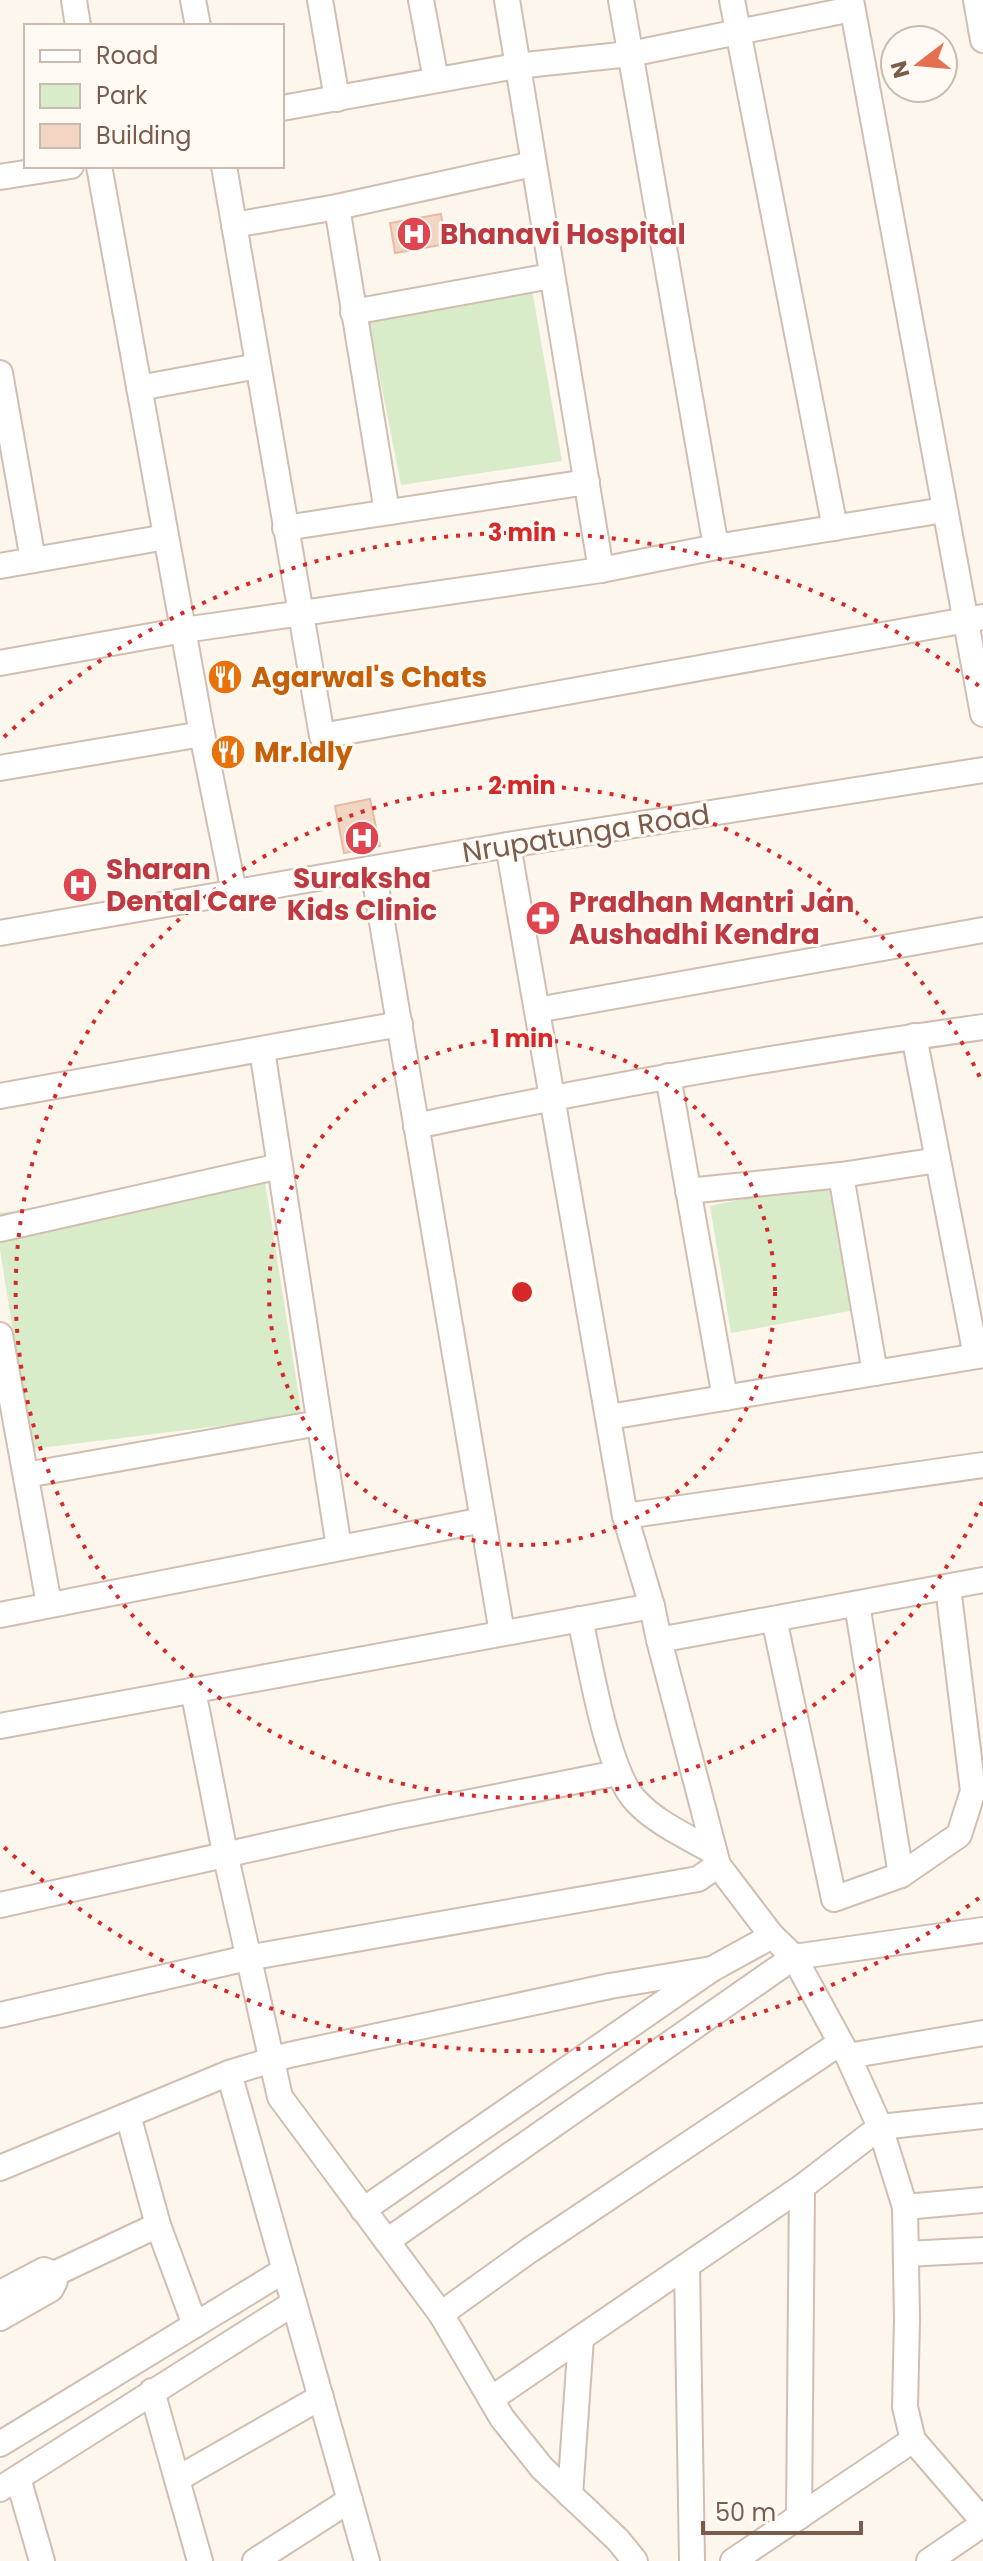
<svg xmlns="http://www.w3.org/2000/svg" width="983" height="2561" font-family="Poppins,sans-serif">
	<rect width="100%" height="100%" fill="#fdf6ec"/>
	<g fill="#d8ecc9">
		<polygon points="532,290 562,461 401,485 369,322"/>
		<polygon points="263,1169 302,1416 32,1449 0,1250 0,1213"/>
		<polygon points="831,1180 855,1310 731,1333 710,1206"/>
	</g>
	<g fill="#f3d5c3" stroke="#e6bba3" stroke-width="2">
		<polygon points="441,214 446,244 395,253 390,223"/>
		<polygon points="370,799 380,846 344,853 335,806"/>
	</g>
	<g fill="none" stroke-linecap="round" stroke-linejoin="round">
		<g stroke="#d1beb0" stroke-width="28">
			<g id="street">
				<polyline points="74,0 78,26"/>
				<polyline points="193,0 198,26"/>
				<polyline points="320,0 337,99"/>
				<polyline points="421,0 436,80"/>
				<polyline points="507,0 601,570"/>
				<polyline points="621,0 716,547"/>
				<polyline points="732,0 835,528"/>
				<polyline points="851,0 983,714"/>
				<polyline points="976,0 983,40"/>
				<polyline points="282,108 516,66 630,54 852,9"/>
				<polyline points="99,166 202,734 234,892"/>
				<polyline points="224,166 322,736 983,617"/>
				<polyline points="0,177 71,166"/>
				<polyline points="337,207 387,512"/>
				<polyline points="234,225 337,207 533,164"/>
				<polyline points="353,312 551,276"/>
				<polyline points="0,373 33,560"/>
				<polyline points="139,388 258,366"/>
				<polyline points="285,528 587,482"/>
				<polyline points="0,566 166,537"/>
				<polyline points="0,663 184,630 601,570 716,547 944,510"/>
				<polyline points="0,768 202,734"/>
				<polyline points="508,845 625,1516 652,1606"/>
				<polyline points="373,869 502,1633"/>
				<polyline points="0,933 508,845 983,770"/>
				<polyline points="537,1010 983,930"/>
				<polyline points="914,1036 976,1356"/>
				<polyline points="262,1050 339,1548"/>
				<polyline points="668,1076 725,1398"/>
				<polyline points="0,1096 400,1024"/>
				<path d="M416,1126c188,-40 377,-73 567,-99"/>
				<polyline points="841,1175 875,1373"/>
				<polyline points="688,1191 841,1175 938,1160"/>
				<polyline points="0,1229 280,1166"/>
				<polyline points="0,1335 49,1604"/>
				<polyline points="609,1417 983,1355"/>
				<polyline points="26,1475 319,1423"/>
				<polyline points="625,1516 983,1465"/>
				<polyline points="857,1604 901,1875"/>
				<polyline points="0,1615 483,1520"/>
				<path d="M580,1619c10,43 27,153 56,182 20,22 52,36 78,51"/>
				<polyline points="774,1619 834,1899 901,1875 959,1835 973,1791 948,1587"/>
				<polyline points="659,1640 718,1865 772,1936 794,1957 848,2056 880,2127 905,2207 907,2320 905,2407 913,2440 983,2521"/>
				<polyline points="193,1690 225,1853 280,2097 441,2314 502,2418 542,2468 618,2540 635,2561"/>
				<polyline points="0,1726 652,1606 659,1640 983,1580"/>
				<polyline points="0,1905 395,1817 617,1773"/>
				<polyline points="0,2015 247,1958 698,1879 718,1865"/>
				<polyline points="848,2056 983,2033"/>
				<polyline points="229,2073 367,2561"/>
				<polyline points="128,2115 158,2225 195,2325"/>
				<polyline points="0,2168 229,2073 289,2055 610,1986 712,1969"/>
				<polyline points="905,2207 983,2200"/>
				<polyline points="363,2210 712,1969 772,1936"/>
				<polyline points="387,2241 794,1957 983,1930"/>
				<polyline points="906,2254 983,2250"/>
				<polyline points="687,2267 692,2561"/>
				<polyline points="0,2293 44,2270 54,2274 158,2225"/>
				<polyline points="441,2314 530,2250 840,2043"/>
				<polyline points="0,2318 51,2289 55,2281 54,2274"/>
				<polyline points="152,2391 200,2561"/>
				<polyline points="491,2399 802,2187 880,2127 983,2116"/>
				<polyline points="0,2444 285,2270"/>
				<polyline points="18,2478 42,2561"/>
				<polyline points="177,2479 321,2397"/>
				<polyline points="0,2489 294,2303"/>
				<polyline points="570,2495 581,2338"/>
				<polyline points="799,2517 802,2187"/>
				<polyline points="255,2561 350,2500"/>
				<polyline points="733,2561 913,2440"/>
				<polyline points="929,2561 983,2524"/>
			</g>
		</g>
		<use href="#street" stroke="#fff" stroke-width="24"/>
	</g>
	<g fill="none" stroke="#d62828" stroke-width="4" stroke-dasharray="4 8">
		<circle cx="522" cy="1292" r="253"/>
		<path d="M982 1502A506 506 0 1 1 982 1082"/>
		<path d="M979 1898A759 759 0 0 1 4 1847M4 737A759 759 0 0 1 979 686"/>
	</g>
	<defs>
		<g id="hospital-disc" transform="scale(1.8)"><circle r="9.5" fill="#e0444e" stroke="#fffaf3"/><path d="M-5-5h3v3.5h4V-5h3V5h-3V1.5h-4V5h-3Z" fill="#fff"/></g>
		<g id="restaurant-disc" transform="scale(1.8)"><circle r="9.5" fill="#e8710a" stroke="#fffaf3"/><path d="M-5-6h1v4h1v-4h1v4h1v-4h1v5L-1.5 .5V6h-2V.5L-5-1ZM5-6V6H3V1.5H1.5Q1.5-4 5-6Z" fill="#fff"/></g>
		<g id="pharmacy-disc" transform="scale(1.8)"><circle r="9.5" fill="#e0444e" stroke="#fffaf3"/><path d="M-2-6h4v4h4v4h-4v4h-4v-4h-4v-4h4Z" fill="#fff"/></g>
	</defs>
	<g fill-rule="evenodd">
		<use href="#hospital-disc" x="414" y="234"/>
		<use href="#restaurant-disc" x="225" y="677"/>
		<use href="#restaurant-disc" x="228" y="752"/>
		<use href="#hospital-disc" x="362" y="838"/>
		<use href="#hospital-disc" x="80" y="885"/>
		<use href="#pharmacy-disc" x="543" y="918"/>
	</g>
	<g text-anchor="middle" stroke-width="6" stroke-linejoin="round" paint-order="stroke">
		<g font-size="28" font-weight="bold" fill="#be3a42" stroke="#fffaf3" text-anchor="start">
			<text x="440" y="244">Bhanavi Hospital</text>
			<text x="106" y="879">Sharan<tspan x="106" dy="32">Dental Care</tspan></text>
			<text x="362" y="888" text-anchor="middle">Suraksha<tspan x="362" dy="32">Kids Clinic</tspan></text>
			<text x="569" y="912">Pradhan Mantri Jan<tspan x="569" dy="32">Aushadhi Kendra</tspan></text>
		</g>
		<g font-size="28" font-weight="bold" fill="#c56008" stroke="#fffaf3" text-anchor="start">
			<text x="251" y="687">Agarwal's Chats</text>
			<text x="254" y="762">Mr.Idly</text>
		</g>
		<g font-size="28" fill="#7a5c4d" stroke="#fffaf3">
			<text transform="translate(586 833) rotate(-9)" y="10">Nrupatunga Road</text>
		</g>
	</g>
	<circle cx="522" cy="1292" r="12" fill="#d62828" stroke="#fffaf3" stroke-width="4"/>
	<g font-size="24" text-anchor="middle" font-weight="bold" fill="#d62828" stroke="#fffaf3" stroke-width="6" stroke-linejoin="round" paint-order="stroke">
		<text x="522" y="541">3 min</text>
		<text x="522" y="794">2 min</text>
		<text x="522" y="1047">1 min</text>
	</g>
	<rect x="24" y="24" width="260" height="144" fill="#fffaf3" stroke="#cabbb1" stroke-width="2"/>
	<rect x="40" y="50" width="40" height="12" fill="#ffffff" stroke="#cabbb1" stroke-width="2"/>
	<text x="96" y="64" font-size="24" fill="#7a5c4d">Road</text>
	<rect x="40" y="84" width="40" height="24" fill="#d8ecc9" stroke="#cabbb1" stroke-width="2"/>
	<text x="96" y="104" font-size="24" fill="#7a5c4d">Park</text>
	<rect x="40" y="124" width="40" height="24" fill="#f3d5c3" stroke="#cabbb1" stroke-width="2"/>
	<text x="96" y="144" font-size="24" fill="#7a5c4d">Building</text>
	<g transform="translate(919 64) rotate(254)"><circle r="38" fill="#fffaf3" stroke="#cabbb1" stroke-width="2"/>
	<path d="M0-6L14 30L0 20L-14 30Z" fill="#e76f51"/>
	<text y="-12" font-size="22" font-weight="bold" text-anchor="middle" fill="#7a5c4d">N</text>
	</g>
	<path d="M703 2521v12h158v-12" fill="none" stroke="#7a5c4d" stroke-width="4"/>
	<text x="715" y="2521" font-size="24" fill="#7a5c4d" stroke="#fffaf3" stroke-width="6" paint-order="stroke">50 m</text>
</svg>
